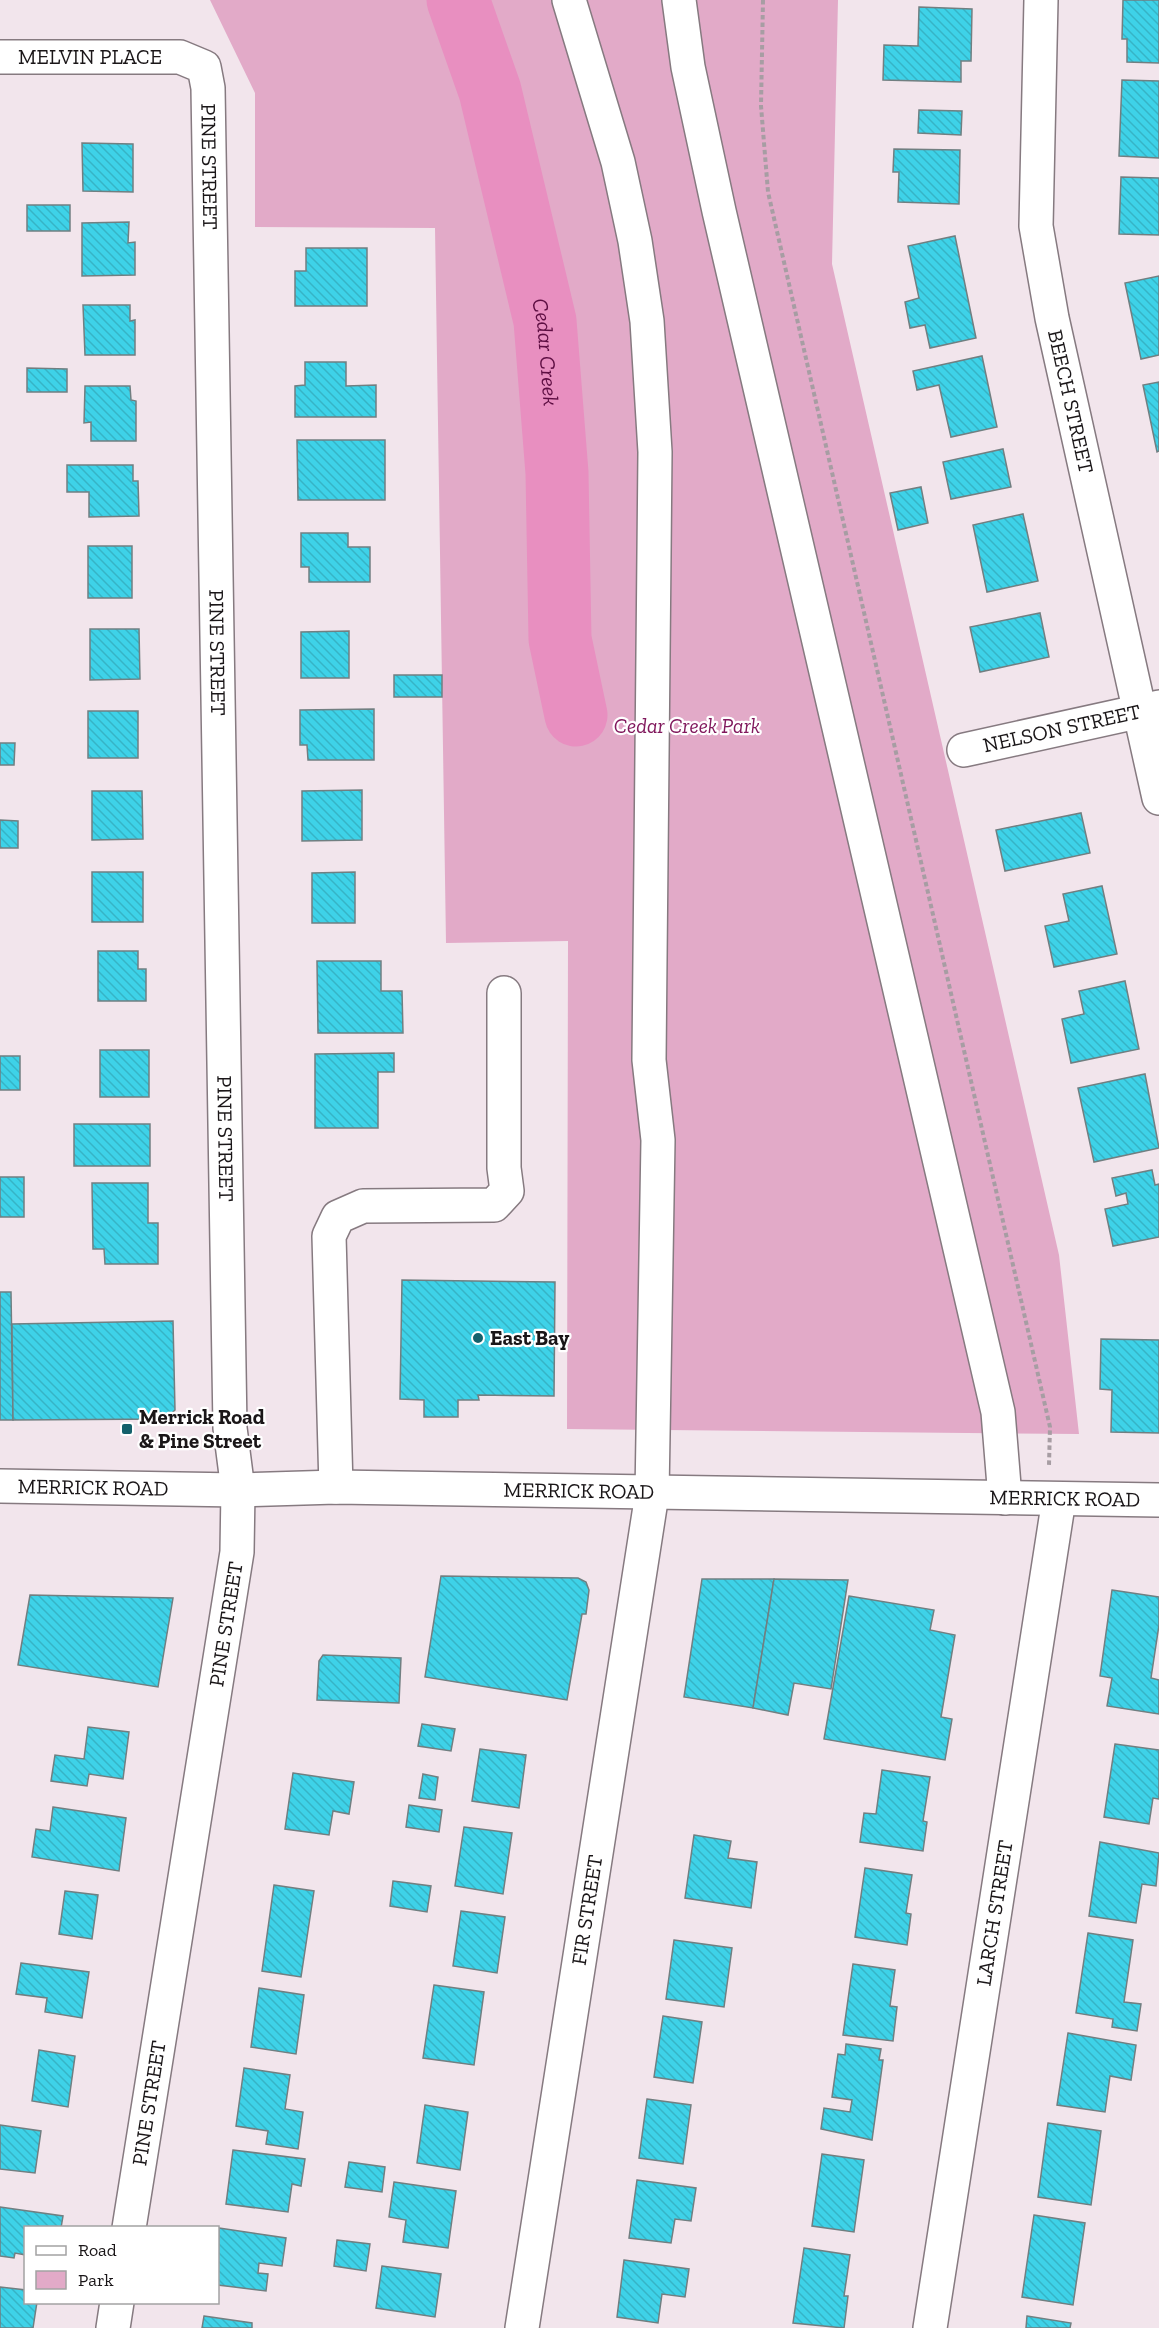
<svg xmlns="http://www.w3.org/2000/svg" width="1159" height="2328" font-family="'Zilla Slab',serif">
	<defs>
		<pattern id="building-back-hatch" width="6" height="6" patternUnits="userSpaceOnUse" patternTransform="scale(1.5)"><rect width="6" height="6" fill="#3ed2e8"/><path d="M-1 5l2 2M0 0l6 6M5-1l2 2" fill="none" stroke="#36b4c6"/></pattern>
	</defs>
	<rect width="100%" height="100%" fill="#f2e5ec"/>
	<polygon fill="#e2aac8" points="210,0 838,0 832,264 1059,1255 1079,1434 567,1429 568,941 446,943 435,228 255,227 255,93"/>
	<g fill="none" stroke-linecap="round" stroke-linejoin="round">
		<path stroke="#e88fc0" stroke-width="63" id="s1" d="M458,0l32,91 55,230 12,152 3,166 16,76"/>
	</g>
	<g fill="url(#building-back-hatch)" stroke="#717f81" stroke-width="1.5">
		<polygon points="1123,0 1159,0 1159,63 1127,62 1127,39 1122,39"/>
		<polygon points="919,7 972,9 971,61 961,61 961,82 883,80 884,45 918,46"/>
		<polygon points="1122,80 1159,81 1159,158 1119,156"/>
		<polygon points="919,110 962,111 961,135 918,133"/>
		<polygon points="82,143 133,144 133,192 83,191"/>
		<polygon points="894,149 960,150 959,204 898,202 899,172 893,172"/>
		<polygon points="1121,177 1159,178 1159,235 1119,234"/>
		<rect x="27" y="205" width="43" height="26"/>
		<polygon points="129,222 128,243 135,242 135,275 82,276 82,223"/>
		<polygon points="955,236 976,338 930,348 925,325 910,328 905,302 919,298 908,246"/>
		<polygon points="306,248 367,248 367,306 295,306 295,271 306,271"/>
		<polygon points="1159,276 1159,355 1141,359 1125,283"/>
		<polygon points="83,305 130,305 130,321 135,320 135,355 85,355"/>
		<polygon points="982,356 997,427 951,437 939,385 917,390 913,371"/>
		<polygon points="305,362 346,362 346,386 376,385 376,417 295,417 295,386 305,385"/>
		<polygon points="27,368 67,369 67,392 27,392"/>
		<polygon points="1159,382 1159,451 1157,452 1143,385"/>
		<polygon points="85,386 130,386 131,400 136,401 136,441 91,441 91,422 84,423"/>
		<polygon points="297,440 385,440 385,500 298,500"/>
		<polygon points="1003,449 1011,487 951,499 943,462"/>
		<polygon points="67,465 133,465 133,481 138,481 139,516 89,517 89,492 67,492"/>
		<polygon points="921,487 928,523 898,530 890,493"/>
		<polygon points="1023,514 1038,581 987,592 973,525"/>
		<polygon points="301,533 348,533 348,547 370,547 370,582 309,582 309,567 301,567"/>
		<rect x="88" y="546" width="44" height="52"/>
		<polygon points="1040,613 1049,657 980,672 970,627"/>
		<polygon points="90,629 139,629 140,679 90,680"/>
		<polygon points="349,631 349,678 301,678 301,632"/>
		<rect x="394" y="675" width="48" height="22"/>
		<polygon points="374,709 374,760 308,760 307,745 300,745 300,710"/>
		<rect x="88" y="711" width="50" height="47"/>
		<polygon points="0,743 15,743 14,765 0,765"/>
		<polygon points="362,790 362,840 302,841 302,791"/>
		<polygon points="92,791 142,791 143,839 92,840"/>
		<polygon points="1081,813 1090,853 1005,871 996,830"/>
		<polygon points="0,820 18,821 18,848 0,848"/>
		<rect x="92" y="872" width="51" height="50"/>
		<polygon points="355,872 355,923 312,923 312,873"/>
		<polygon points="1102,886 1117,954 1054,967 1045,926 1069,921 1063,894"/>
		<polygon points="98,951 138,951 138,969 146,969 146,1001 98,1001"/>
		<polygon points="317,961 381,961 381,991 402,991 403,1033 318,1033"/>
		<polygon points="1125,981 1139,1049 1071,1063 1062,1019 1084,1014 1079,991"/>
		<rect x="100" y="1050" width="49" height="47"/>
		<polygon points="394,1053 394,1072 378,1072 378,1128 315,1128 315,1054"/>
		<rect x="0" y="1056" width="20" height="34"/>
		<polygon points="1145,1074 1159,1148 1094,1162 1078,1088"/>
		<rect x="74" y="1124" width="76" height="42"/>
		<polygon points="1152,1170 1155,1185 1159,1184 1159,1237 1113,1246 1105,1209 1128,1204 1126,1193 1116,1196 1112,1178"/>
		<rect x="0" y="1177" width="24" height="40"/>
		<polygon points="92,1183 148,1183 148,1223 158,1223 158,1264 105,1264 104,1249 93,1249"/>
		<polygon points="402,1280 555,1282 554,1396 478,1395 479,1400 458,1400 458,1417 424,1417 424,1400 400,1399"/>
		<polygon points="0,1292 11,1292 13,1420 0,1420"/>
		<polygon points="173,1321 175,1410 166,1419 13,1420 12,1324"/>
		<polygon points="1101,1339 1159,1340 1159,1433 1111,1432 1112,1390 1100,1389"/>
		<polygon points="441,1576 578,1578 586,1582 589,1590 586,1614 582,1614 567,1700 425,1677"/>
		<polygon points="702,1579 774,1579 753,1708 684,1697"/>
		<polygon points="774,1579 848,1580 831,1689 794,1683 788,1715 753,1708"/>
		<polygon points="1112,1590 1159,1597 1159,1625 1151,1678 1159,1680 1159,1714 1107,1706 1112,1678 1100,1676"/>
		<polygon points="30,1595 173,1598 158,1687 18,1665"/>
		<polygon points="849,1596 934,1610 930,1630 955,1635 941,1717 952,1719 945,1760 824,1739"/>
		<polygon points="323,1655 401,1658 399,1703 317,1700 319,1661"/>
		<polygon points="422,1724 455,1729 451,1751 418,1746"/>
		<polygon points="88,1727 129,1732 123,1779 89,1774 87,1786 51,1781 55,1755 84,1759"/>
		<polygon points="1115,1744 1159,1750 1159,1799 1153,1798 1149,1824 1104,1817"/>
		<polygon points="480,1749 526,1755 519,1808 472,1801"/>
		<polygon points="882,1770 930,1777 923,1821 927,1822 923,1851 860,1842 864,1813 876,1814"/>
		<polygon points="293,1773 354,1782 349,1814 333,1811 329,1835 285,1829"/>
		<polygon points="423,1774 438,1777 435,1800 419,1798"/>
		<polygon points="409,1805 442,1810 439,1832 406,1827"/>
		<polygon points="53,1807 126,1818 119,1871 32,1857 36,1829 50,1831"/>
		<polygon points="464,1827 512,1833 503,1894 455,1886"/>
		<polygon points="694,1835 731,1841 728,1858 757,1862 751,1908 685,1898"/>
		<polygon points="1100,1842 1159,1853 1156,1886 1142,1884 1136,1923 1089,1916"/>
		<polygon points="865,1868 912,1875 906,1913 911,1914 907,1945 855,1937"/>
		<polygon points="393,1881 431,1886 427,1912 390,1906"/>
		<polygon points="274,1885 314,1891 301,1977 262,1971"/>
		<polygon points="65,1891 98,1895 92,1939 59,1934"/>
		<polygon points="461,1911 505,1917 497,1973 453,1966"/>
		<polygon points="1088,1933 1133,1940 1124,2002 1141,2004 1137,2031 1112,2027 1113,2019 1076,2013"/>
		<polygon points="674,1940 732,1948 724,2007 666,1999"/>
		<polygon points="21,1963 89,1972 82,2018 45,2012 47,1998 16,1994"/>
		<polygon points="853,1964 895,1970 890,2006 897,2007 893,2041 843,2035"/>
		<polygon points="434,1985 484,1992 474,2065 423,2058"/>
		<polygon points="259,1988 304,1995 296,2054 251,2047"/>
		<polygon points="663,2016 702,2022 693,2083 654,2077"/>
		<polygon points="1068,2033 1136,2045 1131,2080 1110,2076 1105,2112 1057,2105"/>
		<polygon points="846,2044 881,2049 879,2060 883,2060 872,2140 821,2129 824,2108 850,2112 852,2100 832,2097 838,2054 845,2055"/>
		<polygon points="39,2050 75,2056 68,2107 32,2101"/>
		<polygon points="244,2068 290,2075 285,2109 303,2112 298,2149 266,2144 268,2131 236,2126"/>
		<polygon points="647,2099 691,2105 683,2164 639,2158"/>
		<polygon points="425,2105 468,2112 460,2170 417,2163"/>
		<polygon points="1048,2123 1101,2131 1091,2205 1038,2197"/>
		<polygon points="0,2125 41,2131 35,2173 0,2169"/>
		<polygon points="233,2150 305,2159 301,2186 292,2184 288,2212 226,2204"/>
		<polygon points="822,2154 864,2160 854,2232 812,2226"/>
		<polygon points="349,2162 385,2167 382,2192 345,2187"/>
		<polygon points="637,2180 696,2188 691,2221 675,2219 671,2243 629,2238"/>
		<polygon points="394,2182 456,2191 448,2248 403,2242 406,2220 389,2217"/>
		<polygon points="0,2207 63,2216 61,2228 26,2228 26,2255 15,2253 14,2258 0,2256"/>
		<polygon points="1034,2215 1085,2223 1073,2305 1022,2297"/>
		<polygon points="219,2228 286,2238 282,2266 259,2263 258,2273 268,2274 266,2291 218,2285"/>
		<polygon points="337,2240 370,2244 366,2271 334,2266"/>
		<polygon points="804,2248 850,2255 844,2296 848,2296 844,2328 793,2323"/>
		<polygon points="624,2260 689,2269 685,2297 662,2294 658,2323 617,2317"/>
		<polygon points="382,2266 441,2274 435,2317 376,2308"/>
		<polygon points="0,2287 26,2290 26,2302 37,2302 33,2328 0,2328"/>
		<polygon points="204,2316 252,2323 252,2328 202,2328"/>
		<polygon points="1027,2316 1071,2323 1070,2328 1026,2328"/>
	</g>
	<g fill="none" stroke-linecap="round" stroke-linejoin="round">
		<g stroke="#867a80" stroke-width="36">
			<g id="minor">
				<polyline points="679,0 688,67 719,211 998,1412 1005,1498"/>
				<path id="s2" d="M1041,0l-5,226 16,92 107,480"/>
				<path id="s3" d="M0,57h180l24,10 4,21 22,1340 8,62 -1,62 -108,676"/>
				<path id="s4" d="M964,750l195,-43"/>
				<polyline points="336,1487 329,1236 338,1217 363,1206 494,1205 507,1191 504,1168 504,993"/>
				<polyline points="113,2328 117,2302"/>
				<path id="s5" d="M522,2328l130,-834 6,-354 -9,-80 6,-608 -8,-131 -12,-80 -17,-79 -49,-162"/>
				<path id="s6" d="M930,2328l129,-829"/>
			</g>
		</g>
		<g stroke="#867a80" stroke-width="36">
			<g id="major">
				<path id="s7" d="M0,1486l238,4 98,-3 823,13"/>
			</g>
		</g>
		<polyline stroke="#a79da3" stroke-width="4" stroke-dasharray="4.5 3" stroke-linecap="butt" points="763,0 761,106 768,192 1050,1427 1049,1465"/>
		<use href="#minor" stroke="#fff" stroke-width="33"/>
		<use href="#major" stroke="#fff" stroke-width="33"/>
	</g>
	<g fill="#14616c" stroke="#fff" stroke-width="2">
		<circle cx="478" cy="1338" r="6"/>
		<rect x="121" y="1423" width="12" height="12" rx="3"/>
	</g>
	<g text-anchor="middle" stroke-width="4.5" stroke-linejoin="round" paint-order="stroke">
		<g font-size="21" fill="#1a1618" stroke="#fff">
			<text dy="7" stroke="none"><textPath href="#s3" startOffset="90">MELVIN PLACE</textPath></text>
			<text dy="7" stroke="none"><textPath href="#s3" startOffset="306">PINE STREET</textPath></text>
			<text dy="7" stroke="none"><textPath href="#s2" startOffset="405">BEECH STREET</textPath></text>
			<text dy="7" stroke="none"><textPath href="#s3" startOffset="792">PINE STREET</textPath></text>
			<text dy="7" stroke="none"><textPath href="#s4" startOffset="100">NELSON STREET</textPath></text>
			<text dy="7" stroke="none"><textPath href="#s3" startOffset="1278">PINE STREET</textPath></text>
			<text dy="7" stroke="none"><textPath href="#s7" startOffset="93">MERRICK ROAD</textPath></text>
			<text dy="7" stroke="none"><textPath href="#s7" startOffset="579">MERRICK ROAD</textPath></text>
			<text dy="7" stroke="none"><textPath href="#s7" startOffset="1065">MERRICK ROAD</textPath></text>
			<text transform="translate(226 1624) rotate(-81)" y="7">PINE STREET</text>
			<text dy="7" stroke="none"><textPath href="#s5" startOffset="423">FIR STREET</textPath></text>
			<text dy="7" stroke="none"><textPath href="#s6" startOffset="420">LARCH STREET</textPath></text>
			<text transform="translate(149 2103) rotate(-81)" y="7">PINE STREET</text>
		</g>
		<g font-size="21" font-style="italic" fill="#81195d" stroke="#fff">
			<text x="687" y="733">Cedar Creek Park</text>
		</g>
		<g font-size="21" font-weight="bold" fill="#1a1618" stroke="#fff" text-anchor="start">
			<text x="490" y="1345">East Bay</text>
			<text x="139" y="1424">Merrick Road<tspan x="139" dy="24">&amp; Pine Street</tspan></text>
		</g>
		<g font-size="22" font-style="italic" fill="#5d0e42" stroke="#fff">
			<text dy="8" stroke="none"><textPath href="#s1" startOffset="364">Cedar Creek</textPath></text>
		</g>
	</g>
	<rect x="24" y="2226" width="195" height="78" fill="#ffffff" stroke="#a3a2a3" stroke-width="1.5"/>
	<rect x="36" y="2246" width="30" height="9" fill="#ffffff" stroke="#a3a2a3" stroke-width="1.5"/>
	<text x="78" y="2256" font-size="18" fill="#1a1618">Road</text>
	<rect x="36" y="2271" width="30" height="18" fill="#e2aac8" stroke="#a3a2a3" stroke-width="1.5"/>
	<text x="78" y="2286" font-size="18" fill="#1a1618">Park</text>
</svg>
